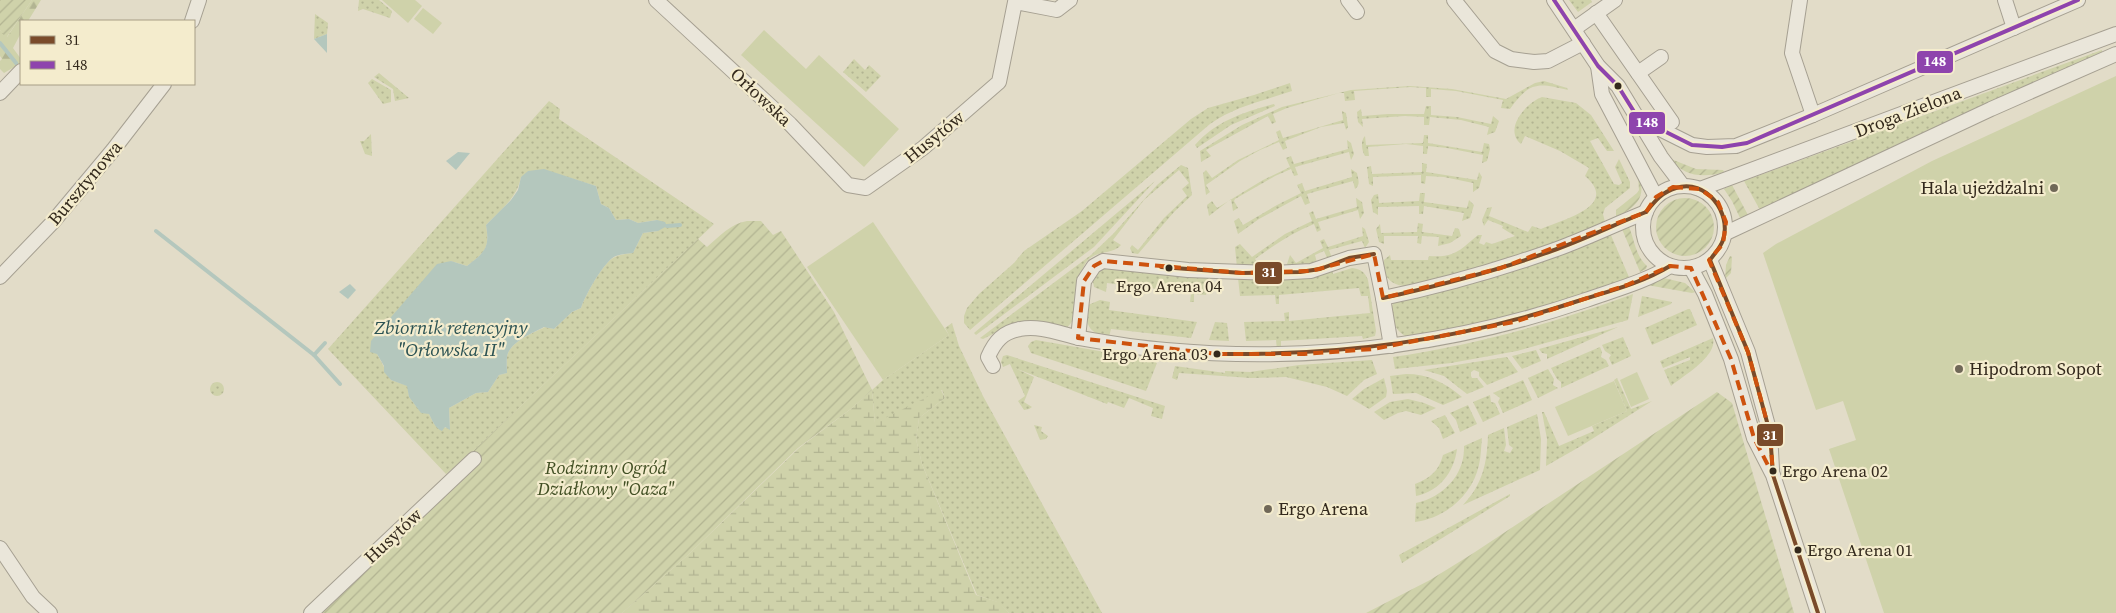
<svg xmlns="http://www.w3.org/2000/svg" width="2116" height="613" font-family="'Source Serif 4',serif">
	<defs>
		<pattern id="grass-dots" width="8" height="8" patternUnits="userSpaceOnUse" patternTransform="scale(1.25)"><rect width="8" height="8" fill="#cfd2aa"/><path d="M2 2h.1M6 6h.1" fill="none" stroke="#b2b492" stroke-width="1.8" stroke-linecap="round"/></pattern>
		<pattern id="forest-firs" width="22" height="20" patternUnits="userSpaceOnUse" patternTransform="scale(1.25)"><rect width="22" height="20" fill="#cfd2aa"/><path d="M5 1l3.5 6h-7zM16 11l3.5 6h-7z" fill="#b2b492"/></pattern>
		<pattern id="wetland-marsh" width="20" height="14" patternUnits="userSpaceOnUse" patternTransform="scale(1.25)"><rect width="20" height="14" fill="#cfd2aa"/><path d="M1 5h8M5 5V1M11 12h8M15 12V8" fill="none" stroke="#b2b492"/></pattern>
		<pattern id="garden-furrows" width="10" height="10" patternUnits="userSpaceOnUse" patternTransform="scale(1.25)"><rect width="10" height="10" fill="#cfd2aa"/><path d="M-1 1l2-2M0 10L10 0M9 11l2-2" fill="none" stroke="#b2b492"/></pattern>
	</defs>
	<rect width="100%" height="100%" fill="#e2dcc8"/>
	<g fill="url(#grass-dots)" fill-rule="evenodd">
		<polygon points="359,0 379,0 392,11 390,18 363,9 358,11"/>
		<polygon points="1569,0 1591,0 1592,2 1578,12"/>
		<polygon points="315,14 328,23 327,34 314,39"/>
		<polygon points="2102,50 2102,52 1760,210 1744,181"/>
		<polygon points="854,59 865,70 869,65 881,76 866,92 843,72"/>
		<polygon points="379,73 409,98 395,101 393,89 374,77"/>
		<polygon points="372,79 391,90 391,102 383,104 368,83"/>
		<path d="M1544,81l23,7 1,2c-30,-7 -38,-9 -58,19l-9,-1 2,-8 -47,-9 -25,-2v8h-5v-9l-16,-1 -56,4 1,9 -10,1 -1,-8h-5l-52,15 -14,6 3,8 -4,2 -4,-8 -62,34 5,6 -10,6 -1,-11 42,-26 40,-18 69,-17 59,-4 42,3 54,10 29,-16z"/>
		<path d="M1290,83l2,8c-29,10 -57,15 -82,33l-240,206 -6,-7v-7l3,-8 12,-14 35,-31 10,-12 58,-40 109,-92 17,-11 46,-13z"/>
		<path d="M1542,97l34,6 15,12 23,36h-7l-9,-13 -8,3 24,43 5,1 3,-2 -7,-16 4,-8 11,23v6l-25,20 -2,6 2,8 -44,19 -66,24 -87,21c-15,1 -27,-9 -24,-26l6,-5 1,5h37l1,-4c26,2 31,-6 49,-21h4l-3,8 5,2 2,-3 6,2 23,-8 -13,-8 1,-2 -15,-6 -4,6 -2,-6 5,-12 5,-1 -3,9 39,16 4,-6 9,3c23,-10 79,-23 44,-53l4,-8 -29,-17 -35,-15 -4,8c-18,-15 5,-41 21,-47z"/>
		<path d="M549,101l11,8 -1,10 155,105 -244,230 -24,20 -118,-125zM544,170l52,16 5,18 8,4 7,12 13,-1 9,4 19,-3 1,11 -15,2 -10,20c-8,1 -17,2 -23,7 -11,11 -24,34 -29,48l-9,4 -18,17 -9,-2c-12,6 -31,13 -37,26 -2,5 -1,14 -1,20l-8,2 -11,17 -12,1 -27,15 1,21 -16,-5 -5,-10 -13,-8 -7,-9 -1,-11 -17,-6 -14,-26 74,-93 16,5c18,-14 23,-17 19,-41 15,-15 31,-27 35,-48z"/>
		<path d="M1274,104l1,2 -44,19 -34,23 -2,-3c21,-24 49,-33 79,-41z"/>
		<polygon points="1426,106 1431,106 1431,115 1457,117 1491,124 1493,116 1499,121 1495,132 1487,135 1489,127 1461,120 1430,117 1429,125 1424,125 1424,117 1405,116 1362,119 1363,127 1358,122 1357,112 1361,109 1362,116 1388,114 1424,114"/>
		<polygon points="1342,111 1346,113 1348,127 1346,130 1344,123 1321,127 1285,141 1287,148 1283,150 1279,142 1260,150 1240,161 1206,185 1210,192 1206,195 1203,173 1206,170 1212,178 1238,160 1279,140 1276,132 1280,130 1283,138 1343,120"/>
		<polygon points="371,134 372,156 365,154 360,141 364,141"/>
		<path d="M1424,135h4v8l54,9 2,-9 5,1 1,5 -3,12 -5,2 1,-8 -36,-7 -19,-2 -1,8h-4v-8l-17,-2 -38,3 1,9h-4c-3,-5 -5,-15 0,-20l1,9 57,-2z"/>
		<polygon points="1347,140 1351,143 1354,154 1351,160 1349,152 1295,167 1298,175 1294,176 1291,169 1275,176 1235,199 1234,201 1238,208 1233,211 1231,199 1209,216 1207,205 1212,201 1217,208 1263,180 1290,167 1286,158 1291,156 1294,164 1348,149"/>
		<polygon points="1422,163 1427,164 1426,172 1477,180 1479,172 1482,177 1479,188 1473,192 1473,183 1444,177 1426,176 1425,184 1421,183 1421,175 1373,177 1373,186 1369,184 1367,167 1371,166 1372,174 1422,172"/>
		<path d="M1181,165l7,3 4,27 -18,17 -36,42 -6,-1 -2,-5 2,-3 6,5 26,-32 23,-22 -5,-7 7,-6 -10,-13 -35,30 -31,40 8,5c-10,12 -29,2 -38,23 -9,18 0,49 -18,61h-62l-20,10 -3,-1 111,-83 22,-21 44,-49z"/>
		<path d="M1351,169l6,4c1,6 4,12 -2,16l-2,-8 -46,13 3,9 -5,2 -4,-9 -42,23 -21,15 -4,-13 5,-3 4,7 34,-20 24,-12 -4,-8 5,-2 3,8 47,-14z"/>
		<polygon points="1155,181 1094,247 976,335 974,333"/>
		<polygon points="1420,193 1425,193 1424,202 1467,208 1469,200 1474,205 1470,218 1462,221 1464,213 1424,206 1423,214 1419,214 1419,206 1378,207 1378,215 1373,212 1371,200 1374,195 1378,194 1379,203 1419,201"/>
		<path d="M1356,198l6,4 2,11 -4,6 -2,-9 -40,12 3,8 -4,2 -3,-8c-22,9 -40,21 -59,35l5,7 -5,2h-18l-2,-21 5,-3 12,13 33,-23 27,-13 -3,-8 4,-2 3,8 41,-12z"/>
		<polygon points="1418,223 1423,224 1422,232 1452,236 1455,228 1459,229 1461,236 1450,243 1438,246 1439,237 1422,236 1421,244 1417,243 1418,236 1384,236 1384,244 1379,242 1376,229 1380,224 1381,233 1417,232"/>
		<polygon points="1362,227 1365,229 1369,242 1365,248 1362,241 1329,250 1332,258 1328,260 1324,251 1315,255 1317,263 1289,267 1287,264 1290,255 1296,263 1323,248 1320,241 1324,239 1328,247 1363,236"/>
		<path d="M1610,233l19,44 -39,16 -118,34 -65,10c-12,-6 -23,-25 -11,-37z"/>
		<polygon points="1109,266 1211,278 1206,295 1194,294 1194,302 1190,302 1191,293 1107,283 1106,292 1094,287 1092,277 1101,268"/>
		<path d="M1352,268c9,1 13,4 16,12l8,51 -1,5 -12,3 -1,-3 -81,5v9h-4l-1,-10 -30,1 -2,-19 41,-1 -1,-8 5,-1v9l81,-8 -2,-17h-7l-2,-8 -80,7v9h-3l-1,-9 -35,1 -2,-18 94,-8 1,4z"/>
		<path d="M1633,294l-5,26 -111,31 -66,12 -56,6 -2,-12c83,-12 161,-34 240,-63z"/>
		<polygon points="1642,296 1672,302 1671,304 1638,317"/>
		<path d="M1100,300l10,2 -1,8 88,12 -6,16 -80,-9 -2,8c-20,-3 -25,-13 -21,-32z"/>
		<polygon points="1688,309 1690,309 1697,325 1652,345 1645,328"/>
		<polygon points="1215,322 1227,323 1229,341 1209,340"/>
		<polygon points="952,323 959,346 983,396 1102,613 1009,613 997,602 977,595 922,464 916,439 919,418 945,398 942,390 875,424 872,390 883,380 949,335 945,328"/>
		<polygon points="1618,327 1547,359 1547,354 1542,353 1539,349"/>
		<polygon points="1623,337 1631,356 1612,365 1609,358 1611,355 1605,351 1602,345"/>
		<path d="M1713,338c5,18 -30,38 -42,48l-7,-16 26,-10v-3l-27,11 -3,-7z"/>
		<polygon points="1036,340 1151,360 1157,363 1146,391 1031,353 1028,346 1031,342"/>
		<polygon points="1600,347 1602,352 1601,357 1606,360 1609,366 1561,388 1561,382 1557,379 1551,368"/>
		<polygon points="1536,350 1541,361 1522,369 1512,356"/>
		<polygon points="1007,355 1165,406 1162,419 1151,416 1153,408 1129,398 1124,408 1108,402 1107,404 1015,368 1034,377 1024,402 1032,407 1029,409 1024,410 1018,401 1025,396 1010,364 1003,367 1001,362 1003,356"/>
		<polygon points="1507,357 1518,372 1487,385 1479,376 1479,372 1474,370 1471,372 1471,376 1472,378 1477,378 1484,387 1467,394 1444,376 1424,370"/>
		<polygon points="1372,360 1377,374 1364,380 1347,396 1327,387 1286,377 1251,378 1179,373 1177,380 1172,378 1175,366 1225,373 1225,371 1250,372 1299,365"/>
		<polygon points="1548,369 1554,379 1553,385 1558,388 1538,398 1528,378"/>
		<path d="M1406,374c22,0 38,8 56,23l-19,8 -27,-12 -23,1 -3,-18z"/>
		<polygon points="1384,378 1387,391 1386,397 1369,409 1352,399 1364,389"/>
		<polygon points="1617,378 1631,409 1652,401 1581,446 1546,466 1547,439 1542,412 1544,412 1559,446 1594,431 1592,426 1627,411 1614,380"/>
		<polygon points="1523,380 1532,400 1503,413 1498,402 1500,398 1493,393"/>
		<circle cx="217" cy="389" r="7"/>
		<polygon points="1490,395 1491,402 1495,403 1500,414 1483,422 1473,402"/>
		<polygon points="1408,399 1424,403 1436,408 1421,415 1406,411 1398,413 1384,420 1374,412 1390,402"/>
		<polygon points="1468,405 1477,424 1460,432 1456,420 1450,413"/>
		<path d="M1537,414l4,25 -1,31 -77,35c20,-21 24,-42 25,-70l16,-7 2,17 -2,6 6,2 3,-5 -4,-3 -2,-18z"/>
		<polygon points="1445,415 1455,433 1443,439 1439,428 1431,421"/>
		<polygon points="1034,425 1042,427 1041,431 1048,436 1046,439 1040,440"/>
		<path d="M1482,438c-1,9 -1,18 -3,27 -7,31 -34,53 -64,57l1,-19c27,-6 49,-28 48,-57z"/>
		<path d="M1457,449c-3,23 -17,42 -41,47l-1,-12c15,-6 24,-13 28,-29z"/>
		<polygon points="1510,494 1510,496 1402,563 1399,555"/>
	</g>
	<polygon fill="url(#forest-firs)" points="32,0 41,0 28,21 21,21 21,33 13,48 21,59 21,63 4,73 0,69 0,61 2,59 0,56 0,30 7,37"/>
	<polygon fill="url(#wetland-marsh)" points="872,390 875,423 941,390 945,398 919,418 916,439 922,464 976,595 998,602 1009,613 622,613 688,555 799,448 852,408"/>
	<g fill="url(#garden-furrows)">
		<polygon points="0,0 32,0 6,38 0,30"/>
		<path d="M1671,159l25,10 27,1 1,2c-19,6 -41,5 -53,-13z"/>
		<path d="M1638,176c10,21 -3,32 -22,41v-7l21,-17 2,-3z"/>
		<polygon points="1732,185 1748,215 1740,218 1732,201 1724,189"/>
		<circle cx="1685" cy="227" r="29"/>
		<path d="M747,221h14l12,14 8,-4 53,81 38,78 -20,18 -54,40 -110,107 -66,58h-300l157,-149 -9,-10 228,-215 9,8c13,-11 23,-23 40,-26z"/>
		<path d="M1627,226l2,1c6,14 6,28 18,39l-1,3 -6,3 -18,-43z"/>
		<polygon points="1730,256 1732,257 1731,273 1725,279 1726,265"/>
		<polygon points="1664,278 1685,283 1695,292 1692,293 1647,285 1658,279"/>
		<polygon points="1717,392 1732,403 1794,613 1366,613 1430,580 1472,554"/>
	</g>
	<g fill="#cfd2aa">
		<polygon points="382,0 415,0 422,6 408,23"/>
		<polygon points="423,8 442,23 433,34 414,19"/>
		<polygon points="764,30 806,69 819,55 899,129 864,167 741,55"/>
		<polygon points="2116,76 2116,613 1884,613 1829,449 1856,440 1843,401 1816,410 1763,253 1776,244 1932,161"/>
		<polygon points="873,222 949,335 883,380 807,267"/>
		<polygon points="1637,372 1649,399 1631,407 1620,380"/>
		<polygon points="1614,381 1627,411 1568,436 1555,407"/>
	</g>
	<g fill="#b4c7bd">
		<polygon points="327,34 327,53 314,39"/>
		<polygon points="458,152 470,153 456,170 446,161"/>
		<path d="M544,169l52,17 5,18 8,4 7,12 13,-1 9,4 19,-3 8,2 2,4 -9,5 -15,2 -10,20c-8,1 -17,1 -23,7 -11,11 -24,34 -29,48l-9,4 -18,17 -10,-2c-11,6 -30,13 -36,26 -2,5 -1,14 -1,20l-8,2 -11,17 -12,1 -27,15 1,22 -5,-3 -3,4c-7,-3 -10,-11 -13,-17l-8,-1 -12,-16 -2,-11 -16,-6 -7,-8v-6l-7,-12 -7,-2 1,-11 8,-10 58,-67 14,-3 16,5c18,-14 23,-18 19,-41l25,-25 7,-10 3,-13 7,-6z"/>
		<polygon points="350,284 356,290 348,299 339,292"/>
	</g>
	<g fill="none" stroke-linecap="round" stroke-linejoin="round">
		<g stroke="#b4c7bd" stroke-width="4">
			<polyline points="0,43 16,63"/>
			<polyline points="667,226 680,225"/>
			<polyline points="156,231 314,355 340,384"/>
			<polyline points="314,355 325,343"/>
		</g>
		<g stroke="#a6a092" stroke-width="16">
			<g id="minor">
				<polyline points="656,0 790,124 848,185 866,188 923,148 999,82 1015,2 1057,10 1070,0"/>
				<polyline points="1348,0 1357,12"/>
				<polyline points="1454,0 1495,51 1511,59 1534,62 1548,61 1583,43"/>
				<polyline points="1554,0 1598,66 1618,86 1661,157 1683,186"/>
				<polyline points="1800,0 1792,53 1813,115"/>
				<polyline points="2005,0 2014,28"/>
				<polyline points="1596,13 1672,122"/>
				<polyline points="192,21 199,0"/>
				<polyline points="1574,29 1615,0"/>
				<polyline points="1598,66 1602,94 1656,197"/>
				<polyline points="1638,73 1661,57"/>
				<polyline points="0,93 21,71"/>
				<polyline points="1638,118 1692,145 1707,147 1736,146 1813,115 2078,0"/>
				<circle cx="1684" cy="227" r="41"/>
				<polyline points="1700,189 2116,34"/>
				<polyline points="1726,233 1991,109 2116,54"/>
				<polyline points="1710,260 1748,352 1770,433 1772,469"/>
				<polyline points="1691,268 1705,294 1731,359 1754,438 1773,475 1818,613"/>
				<polyline points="0,277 52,223 113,150 164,84"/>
				<path d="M1383,298c59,-12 118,-29 174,-49 30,-11 59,-25 89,-37"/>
				<polyline points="1078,338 1084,281 1094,266 1103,261 1188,270 1274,273 1311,271 1349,258 1374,254 1383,298 1391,346"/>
				<path d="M993,366l-5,-9c7,-16 15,-25 32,-28 20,-4 41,5 60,9 28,5 57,10 86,12 143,13 284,-4 420,-50 25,-9 62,-19 84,-34"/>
				<polyline points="0,548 33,597 50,613"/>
				<polyline points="311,613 474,459"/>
			</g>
		</g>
		<use href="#minor" stroke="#eae6da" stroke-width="14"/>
		<g stroke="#f4eccd" stroke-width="8">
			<g id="bus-1">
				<path d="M1646,212c9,-11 16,-20 30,-24 30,-10 56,25 47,52 -2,7 -9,14 -13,20"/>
				<polyline points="1710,260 1748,352 1770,433 1773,475 1818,613"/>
				<polyline points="1161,267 1242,273 1300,272 1320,269 1349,258 1374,254"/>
				<path d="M1383,298c59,-13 117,-28 174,-49 30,-11 59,-25 89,-37"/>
				<path d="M1217,354c128,1 240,-13 361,-53 32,-10 64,-18 92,-35"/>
			</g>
		</g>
		<g stroke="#f4eccd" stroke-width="8">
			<polyline id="bus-2" points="1554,0 1598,66 1618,86 1638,118 1692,145 1722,147 1747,143 2078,0"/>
		</g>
		<use href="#bus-1" stroke="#7a4b2a" stroke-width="4"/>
		<use href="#bus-2" stroke="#8e44ad" stroke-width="4"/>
	</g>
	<path fill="none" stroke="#cd520e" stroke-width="4" stroke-dasharray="10 6" stroke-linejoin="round" d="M1673,187l27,2 18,13 8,20 -3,22 -14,16 39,92 22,81 3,42 -19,-37 -23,-79 -40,-91 -21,-2 -43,19 -113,37 -141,27 -69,5h-87l-139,-16 6,-57 10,-15 9,-5 139,12 69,-2 63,-17 9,44 118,-30 145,-56 10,-15z"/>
	<g fill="#33291c" stroke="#f4eccd" stroke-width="2">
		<circle cx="1618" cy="86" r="4.5"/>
		<circle cx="1169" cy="268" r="4.5"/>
		<circle cx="1217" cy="354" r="4.5"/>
		<circle cx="1773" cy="471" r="4.5"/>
		<circle cx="1798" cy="550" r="4.5"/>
	</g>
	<g fill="#706858" stroke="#f4eccd" stroke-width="2">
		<circle cx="2054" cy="188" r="5"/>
		<circle cx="1959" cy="369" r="5"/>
		<circle cx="1268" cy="509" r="5"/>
	</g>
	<g text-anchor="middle" stroke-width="4.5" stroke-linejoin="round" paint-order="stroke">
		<g font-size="17" fill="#33291c" stroke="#f4eccd" text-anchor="start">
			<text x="1169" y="292" text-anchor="middle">Ergo Arena 04</text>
			<text x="1208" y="360" text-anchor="end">Ergo Arena 03</text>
			<text x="1782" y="477">Ergo Arena 02</text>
			<text x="1807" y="556">Ergo Arena 01</text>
		</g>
		<g font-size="18" fill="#33291c" stroke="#f4eccd">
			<text transform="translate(761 97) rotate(43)" y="6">Orłowska</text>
			<text transform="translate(1908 112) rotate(-21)" y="6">Droga Zielona</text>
			<text transform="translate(934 137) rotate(-39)" y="6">Husytów</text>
			<text transform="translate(85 183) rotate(-50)" y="6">Bursztynowa</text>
			<text transform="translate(393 536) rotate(-43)" y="6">Husytów</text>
		</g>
		<g font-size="18" fill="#33291c" stroke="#f4eccd" text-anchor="start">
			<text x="2044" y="194" text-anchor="end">Hala ujeżdżalni</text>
			<text x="1969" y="375">Hipodrom Sopot</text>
			<text x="1278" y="515">Ergo Arena</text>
		</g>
		<g font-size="18" font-style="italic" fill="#414f23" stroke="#f4eccd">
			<text x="606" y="474">Rodzinny Ogród<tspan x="606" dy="21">Działkowy "Oaza"</tspan></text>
		</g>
		<g font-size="19" font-style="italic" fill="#2b5253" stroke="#f4eccd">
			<text x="451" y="334">Zbiornik retencyjny<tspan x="451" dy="22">"Orłowska II"</tspan></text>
		</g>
	</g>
	<g stroke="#f4eccd" stroke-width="2">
		<rect x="1916" y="50" width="38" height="24" rx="5" fill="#8e44ad"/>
		<rect x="1628" y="111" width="38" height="24" rx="5" fill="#8e44ad"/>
		<rect x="1254" y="261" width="29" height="24" rx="5" fill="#7a4b2a"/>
		<rect x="1756" y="423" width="28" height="24" rx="5" fill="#7a4b2a"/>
	</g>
	<g font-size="14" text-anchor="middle" font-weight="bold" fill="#fff">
		<text x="1935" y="66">148</text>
		<text x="1647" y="127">148</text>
		<text x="1269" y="277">31</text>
		<text x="1770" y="440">31</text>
	</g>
	<rect x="20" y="20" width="175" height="65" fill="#f4eccd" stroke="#a79e86"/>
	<rect x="30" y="36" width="25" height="8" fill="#7a4b2a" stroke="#a79e86"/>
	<text x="65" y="45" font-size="15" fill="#33291c">31</text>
	<rect x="30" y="61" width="25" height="8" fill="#8e44ad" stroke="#a79e86"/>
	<text x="65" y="70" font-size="15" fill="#33291c">148</text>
</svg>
